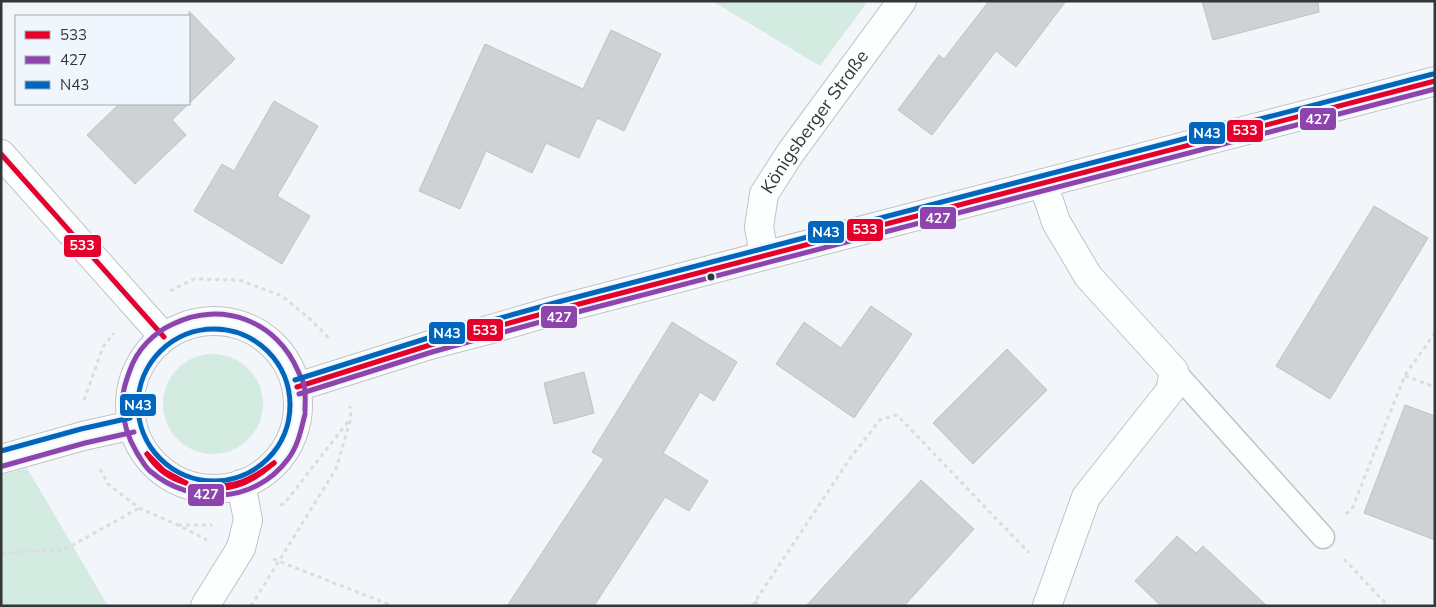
<svg xmlns="http://www.w3.org/2000/svg" width="1436" height="607" font-family="Mulish,sans-serif">
	<rect width="100%" height="100%" fill="#f2f6fa"/>
	<g fill="#d4ebe2">
		<polygon points="712,1 868,1 820,66"/>
		<circle cx="213" cy="404" r="50"/>
		<polygon points="27,468 108,606 1,606 1,475"/>
	</g>
	<g fill="#cfd2d5" stroke="#bfc2c5">
		<polygon points="989,1 1066,1 1016,67 996,51 932,135 898,110 939,55 944,59"/>
		<polygon points="1202,1 1318,1 1319,12 1213,40"/>
		<polygon points="189,11 235,59 172,120 186,135 135,184 87,135 119,104 189,104"/>
		<polygon points="611,30 661,54 624,131 597,118 579,158 546,143 532,173 486,151 460,209 419,191 485,44 583,89"/>
		<polygon points="274,101 318,126 277,196 310,216 282,264 194,211 222,164 234,171"/>
		<polygon points="1374,206 1428,238 1330,399 1276,366"/>
		<polygon points="871,306 912,334 854,418 776,364 804,322 841,348"/>
		<polygon points="672,322 737,362 714,401 700,392 663,453 708,481 689,511 665,497 594,606 507,606 604,459 592,452"/>
		<polygon points="1007,349 1047,390 973,464 933,423"/>
		<polygon points="584,372 594,413 554,424 544,383"/>
		<polygon points="1405,405 1435,416 1435,540 1364,513"/>
		<polygon points="921,480 974,529 904,606 806,606"/>
		<polygon points="1177,536 1196,553 1203,546 1267,606 1161,606 1135,581"/>
	</g>
	<g fill="none" stroke-linecap="round" stroke-linejoin="round">
		<g stroke="#c0c3c6" stroke-width="25">
			<polyline id="service" points="1174,371 1323,537"/>
		</g>
		<g stroke="#c0c3c6" stroke-width="30">
			<g id="minor">
				<polyline points="1,154 164,337"/>
				<polyline points="1043,183 1056,222 1088,276 1174,371 1170,391 1086,497 1047,606"/>
				<path id="s1" d="M764,255l-5,-28 5,-33 27,-42 111,-151"/>
				<polyline points="205,606 241,548 248,520 241,484"/>
			</g>
		</g>
		<g stroke="#c0c3c6" stroke-width="30">
			<g id="secondary">
				<circle cx="214" cy="405" r="84"/>
				<polyline points="297,387 430,345 488,330 560,309 1435,81"/>
				<polyline points="1,459 83,436 132,425"/>
			</g>
		</g>
		<g stroke="#dbdcdd" stroke-width="3" stroke-dasharray="4 4" stroke-linecap="butt">
			<polyline points="170,291 194,279 239,280 282,296 310,319 327,336 330,341"/>
			<polyline points="1405,376 1435,387"/>
			<polyline points="84,400 103,347 114,333"/>
			<polyline points="100,469 108,484 139,508 178,525 207,540"/>
			<polyline points="280,505 284,504 350,419"/>
			<polyline points="1346,514 1352,509 1405,375 1435,333"/>
			<polyline points="178,525 212,525"/>
			<polyline points="1,553 64,550 139,508"/>
			<polyline points="273,559 393,606"/>
			<polyline points="1344,559 1388,606"/>
			<polyline points="755,601 759,606"/>
			<polyline points="251,606 336,469 351,418 350,406"/>
			<polyline points="752,606 851,457 880,420 897,415 1029,553"/>
		</g>
		<use href="#service" stroke="#fdfefe" stroke-width="22"/>
		<use href="#minor" stroke="#fdfefe" stroke-width="28"/>
		<use href="#secondary" stroke="#fdfefe" stroke-width="28"/>
		<g stroke="#eff6fd" stroke-width="9">
			<g id="bus-1">
				<polyline points="1,154 164,337"/>
				<polyline points="297,387 430,345 560,309 1435,81"/>
				<polyline points="147,454 164,471 186,483"/>
				<path d="M147,454c9,14 23,25 39,29"/>
				<path d="M205,487c26,6 50,-7 69,-24"/>
				<path d="M205,487c32,-1 43,-5 69,-24"/>
			</g>
		</g>
		<g stroke="#eff6fd" stroke-width="9">
			<g id="bus-2">
				<polyline points="299,394 432,352 562,316 1435,89"/>
				<path d="M305,414c-4,16 -7,32 -17,45 -33,45 -97,47 -138,12 -5,-4 -9,-12 -13,-18 -10,-17 -16,-37 -14,-58 1,-9 4,-17 7,-25 7,-20 23,-37 43,-46 49,-24 104,-3 125,47 2,5 5,9 6,14 2,8 1,18 1,26"/>
				<polyline points="3,466 85,443 134,432"/>
			</g>
		</g>
		<g stroke="#eff6fd" stroke-width="9">
			<g id="bus-3">
				<circle cx="214" cy="405" r="76"/>
				<polyline points="295,380 428,338 558,302 1433,74"/>
				<polyline points="1,451 81,429 130,418"/>
			</g>
		</g>
		<use href="#bus-1" stroke="#e4002b" stroke-width="5"/>
		<use href="#bus-2" stroke="#8e44ad" stroke-width="5"/>
		<use href="#bus-3" stroke="#0065bd" stroke-width="5"/>
	</g>
	<circle fill="#333639" stroke="#eff6fd" stroke-width="2" cx="711" cy="277" r="4.5"/>
	<g text-anchor="middle" stroke-width="4" stroke-linejoin="round" paint-order="stroke">
		<g font-size="18" fill="#333639" stroke="#eff6fd">
			<text dy="6" stroke="none"><textPath href="#s1" startOffset="150">Königsberger Straße</textPath></text>
		</g>
	</g>
	<g stroke="#eff6fd" stroke-width="2">
		<rect x="1299" y="107" width="38" height="24" rx="5" fill="#8e44ad"/>
		<rect x="1226" y="119" width="38" height="24" rx="5" fill="#e4002b"/>
		<rect x="1188" y="121" width="38" height="24" rx="5" fill="#0065bd"/>
		<rect x="919" y="206" width="38" height="24" rx="5" fill="#8e44ad"/>
		<rect x="846" y="218" width="38" height="24" rx="5" fill="#e4002b"/>
		<rect x="807" y="220" width="38" height="24" rx="5" fill="#0065bd"/>
		<rect x="63" y="234" width="39" height="24" rx="5" fill="#e4002b"/>
		<rect x="540" y="305" width="38" height="24" rx="5" fill="#8e44ad"/>
		<rect x="466" y="318" width="38" height="24" rx="5" fill="#e4002b"/>
		<rect x="428" y="321" width="38" height="24" rx="5" fill="#0065bd"/>
		<rect x="119" y="393" width="38" height="24" rx="5" fill="#0065bd"/>
		<rect x="187" y="483" width="38" height="24" rx="5" fill="#8e44ad"/>
	</g>
	<g font-size="14" text-anchor="middle" font-weight="bold" fill="#fff">
		<text x="1318" y="124">427</text>
		<text x="1245" y="135">533</text>
		<text x="1207" y="138">N43</text>
		<text x="938" y="223">427</text>
		<text x="865" y="234">533</text>
		<text x="826" y="237">N43</text>
		<text x="82" y="250">533</text>
		<text x="559" y="322">427</text>
		<text x="485" y="335">533</text>
		<text x="447" y="338">N43</text>
		<text x="138" y="410">N43</text>
		<text x="206" y="499">427</text>
	</g>
	<rect width="1436" height="607" fill="none" stroke="#333639" stroke-width="5"/>
	<rect x="15" y="15" width="175" height="90" fill="#eff6fd" stroke="#a4a9af"/>
	<rect x="25" y="31" width="25" height="8" fill="#e4002b" stroke="#a4a9af"/>
	<text x="60" y="40" font-size="15" fill="#333639">533</text>
	<rect x="25" y="56" width="25" height="8" fill="#8e44ad" stroke="#a4a9af"/>
	<text x="60" y="65" font-size="15" fill="#333639">427</text>
	<rect x="25" y="81" width="25" height="8" fill="#0065bd" stroke="#a4a9af"/>
	<text x="60" y="90" font-size="15" fill="#333639">N43</text>
</svg>
